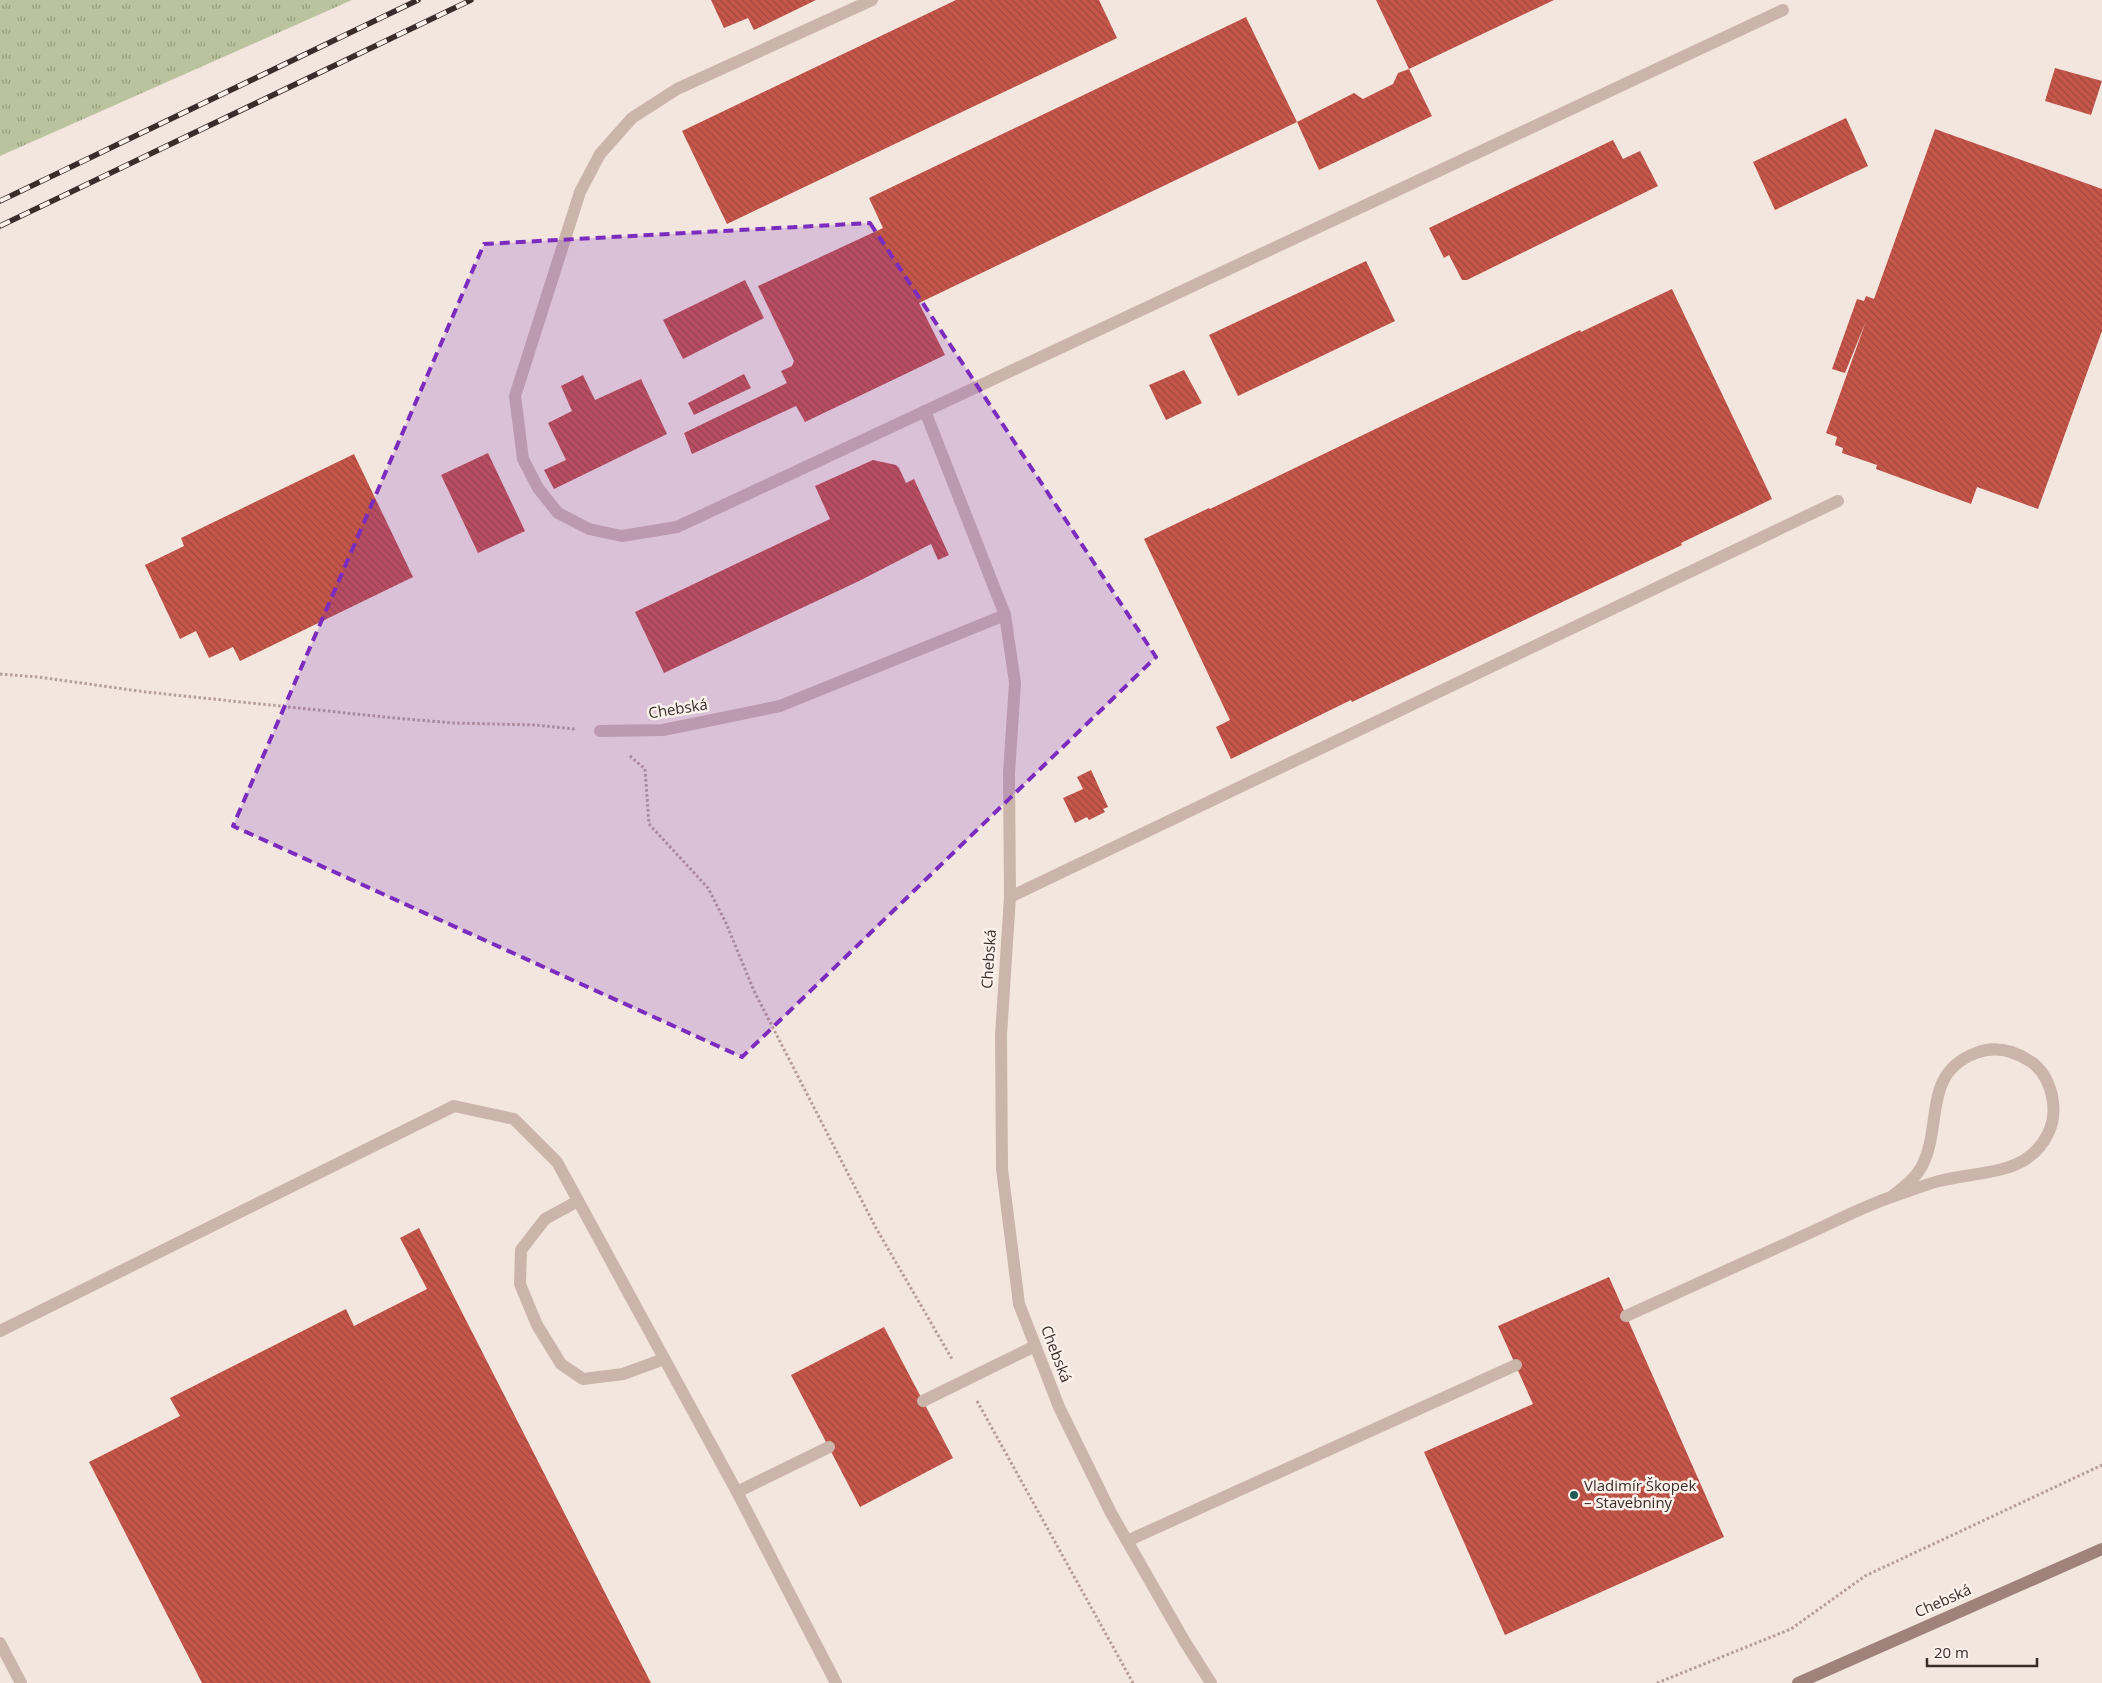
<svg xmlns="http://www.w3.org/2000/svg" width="2102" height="1683" font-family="'Open Sans',sans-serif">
	<defs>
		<pattern id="grass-tufts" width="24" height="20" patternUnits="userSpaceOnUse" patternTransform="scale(1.25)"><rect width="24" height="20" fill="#bbc29e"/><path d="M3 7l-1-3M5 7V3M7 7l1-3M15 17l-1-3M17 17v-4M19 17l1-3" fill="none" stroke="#999e81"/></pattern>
		<pattern id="building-back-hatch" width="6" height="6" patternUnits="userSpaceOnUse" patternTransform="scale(1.25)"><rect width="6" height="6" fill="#c5564a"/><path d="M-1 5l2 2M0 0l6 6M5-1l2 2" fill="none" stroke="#a1473e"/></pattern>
	</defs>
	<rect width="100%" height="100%" fill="#f3e6df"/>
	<polygon fill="url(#grass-tufts)" points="0,0 352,0 0,156"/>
	<g fill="url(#building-back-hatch)">
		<polygon points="711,0 816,0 754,30 748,18 724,28"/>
		<polygon points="956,0 1099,0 1117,38 727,224 682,131"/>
		<polygon points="1376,0 1554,0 1409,69 1432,116 1319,170 1297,122 919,303 945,355 805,422 796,406 692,454 684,433 787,383 781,371 792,366 794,361 758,286 883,228 869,198 1246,17 1297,122 1354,93 1363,99 1393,84 1398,73 1409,69"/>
		<polygon points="2055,68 2102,81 2091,115 2045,101"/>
		<polygon points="1846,118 1868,166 1775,210 1753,162"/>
		<polygon points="1935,129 2102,189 2102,331 2038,509 1977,487 1971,504 1876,469 1877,465 1842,453 1843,448 1835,445 1837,437 1826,433 1866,321 1845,373 1832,369 1857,299 1864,301 1866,296 1874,299"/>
		<polygon points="1613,140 1623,159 1640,151 1658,186 1467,280 1462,280 1449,255 1444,258 1429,228"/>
		<polygon points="1366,261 1395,321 1238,396 1209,335"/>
		<polygon points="745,280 764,318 683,359 663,320"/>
		<polygon points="1672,289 1772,499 1681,543 1682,545 1352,702 1351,700 1231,759 1216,727 1230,720 1144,539 1209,508 1210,509 1580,330 1581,332"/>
		<polygon points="1184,370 1202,403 1166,420 1149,385"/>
		<polygon points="744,374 751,388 694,415 688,403"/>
		<polygon points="583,375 595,400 641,379 667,434 554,489 544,470 566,460 548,423 572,411 561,386"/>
		<polygon points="488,453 525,531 478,553 441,475"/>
		<polygon points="354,454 413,577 240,661 233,647 209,658 196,631 180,639 145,565 184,546 181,538"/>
		<polygon points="873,460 896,465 899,468 906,483 914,479 949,555 938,560 931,544 859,581 664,673 635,612 830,519 815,486"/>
		<polygon points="1091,770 1108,807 1103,809 1105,812 1089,820 1087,817 1075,823 1063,798 1083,789 1077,777"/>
		<polygon points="419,1228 651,1683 202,1683 89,1462 180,1416 170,1398 346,1309 354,1326 427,1289 400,1238"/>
		<polygon points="1609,1277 1724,1537 1505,1635 1424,1452 1533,1404 1498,1326"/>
		<polygon points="884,1327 953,1458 860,1507 791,1375"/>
	</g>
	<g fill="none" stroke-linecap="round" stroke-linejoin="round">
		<g stroke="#b79e94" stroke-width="3" stroke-dasharray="2.5 2.5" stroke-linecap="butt">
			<polyline points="0,674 38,677 146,692 394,718 454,723 535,725 575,729"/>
			<polyline points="630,756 645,769 649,824 708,888 726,923 754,991 876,1228 952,1359"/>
			<polyline points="977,1401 1133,1683"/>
			<polyline points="1657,1683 1791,1629 1865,1576 2102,1465"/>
		</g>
		<g stroke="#cbb5aa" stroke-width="12">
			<polyline points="872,0 677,89 632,118 600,154 580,192 515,396 523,459 538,488 558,513 589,529 622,536 677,527 1783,10"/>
			<polyline points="925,411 1005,615"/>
			<polyline points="600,731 663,730 780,706 1005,615 1015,683 1009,773 1010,897 1001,1035 1002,1169 1019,1304 1059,1407 1111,1513 1185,1642 1211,1683"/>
			<polyline points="1010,897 1838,501"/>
			<polyline points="578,1201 545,1219 521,1250 520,1284 537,1325 561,1364 583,1379 623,1374 664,1359"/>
			<path d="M1626,1316c60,-27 119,-54 179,-81 29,-13 59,-29 89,-39 15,-5 30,-11 45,-15 26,-7 65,-7 87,-22 19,-13 30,-34 27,-57 -2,-16 -10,-34 -25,-42 -16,-10 -34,-14 -52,-7 -54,20 -33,72 -54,113 -7,13 -18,21 -30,30"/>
			<polyline points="0,1331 454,1106 514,1119 557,1162 737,1492 836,1683"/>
			<polyline points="923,1401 1035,1346"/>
			<polyline points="737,1492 829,1447"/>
			<polyline points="1127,1541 1516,1365"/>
			<polyline points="0,1643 21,1683"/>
		</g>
		<polyline stroke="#9f837b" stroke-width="12" points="1798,1683 2102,1549"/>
		<g stroke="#392c2a" stroke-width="5.5">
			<g id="rail">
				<polyline points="0,201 418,0"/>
				<polyline points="0,226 471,0"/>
			</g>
		</g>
		<use href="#rail" stroke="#faf1eb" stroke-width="4" stroke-dasharray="11" stroke-linecap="butt"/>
	</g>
	<path fill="#7b2cbf" fill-opacity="0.2" stroke="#7b2cbf" stroke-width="4" stroke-dasharray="10 6" stroke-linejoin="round" d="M870,223l286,434 -414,400 -509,-231 251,-582z"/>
	<circle fill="#1f5a56" stroke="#faf1eb" stroke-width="2" cx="1574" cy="1495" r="5"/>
	<g text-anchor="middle" stroke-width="5" stroke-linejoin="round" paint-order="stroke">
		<g font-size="15" fill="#392c2a" stroke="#faf1eb">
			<text transform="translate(678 709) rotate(-9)" y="5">Chebská</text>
			<text transform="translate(989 959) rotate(-86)" y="5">Chebská</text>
			<text transform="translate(1056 1354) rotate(69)" y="5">Chebská</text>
			<text transform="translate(1943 1601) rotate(-24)" y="5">Chebská</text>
		</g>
		<g font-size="15" fill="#392c2a" stroke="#faf1eb" text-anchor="start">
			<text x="1584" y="1491">Vladimír Škopek<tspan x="1584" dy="17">– Stavebniny</tspan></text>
		</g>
	</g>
	<path d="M1927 1658v8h110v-8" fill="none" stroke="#392c2a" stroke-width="2.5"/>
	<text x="1934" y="1658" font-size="15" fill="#392c2a" stroke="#faf1eb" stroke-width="4" paint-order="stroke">20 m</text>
</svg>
